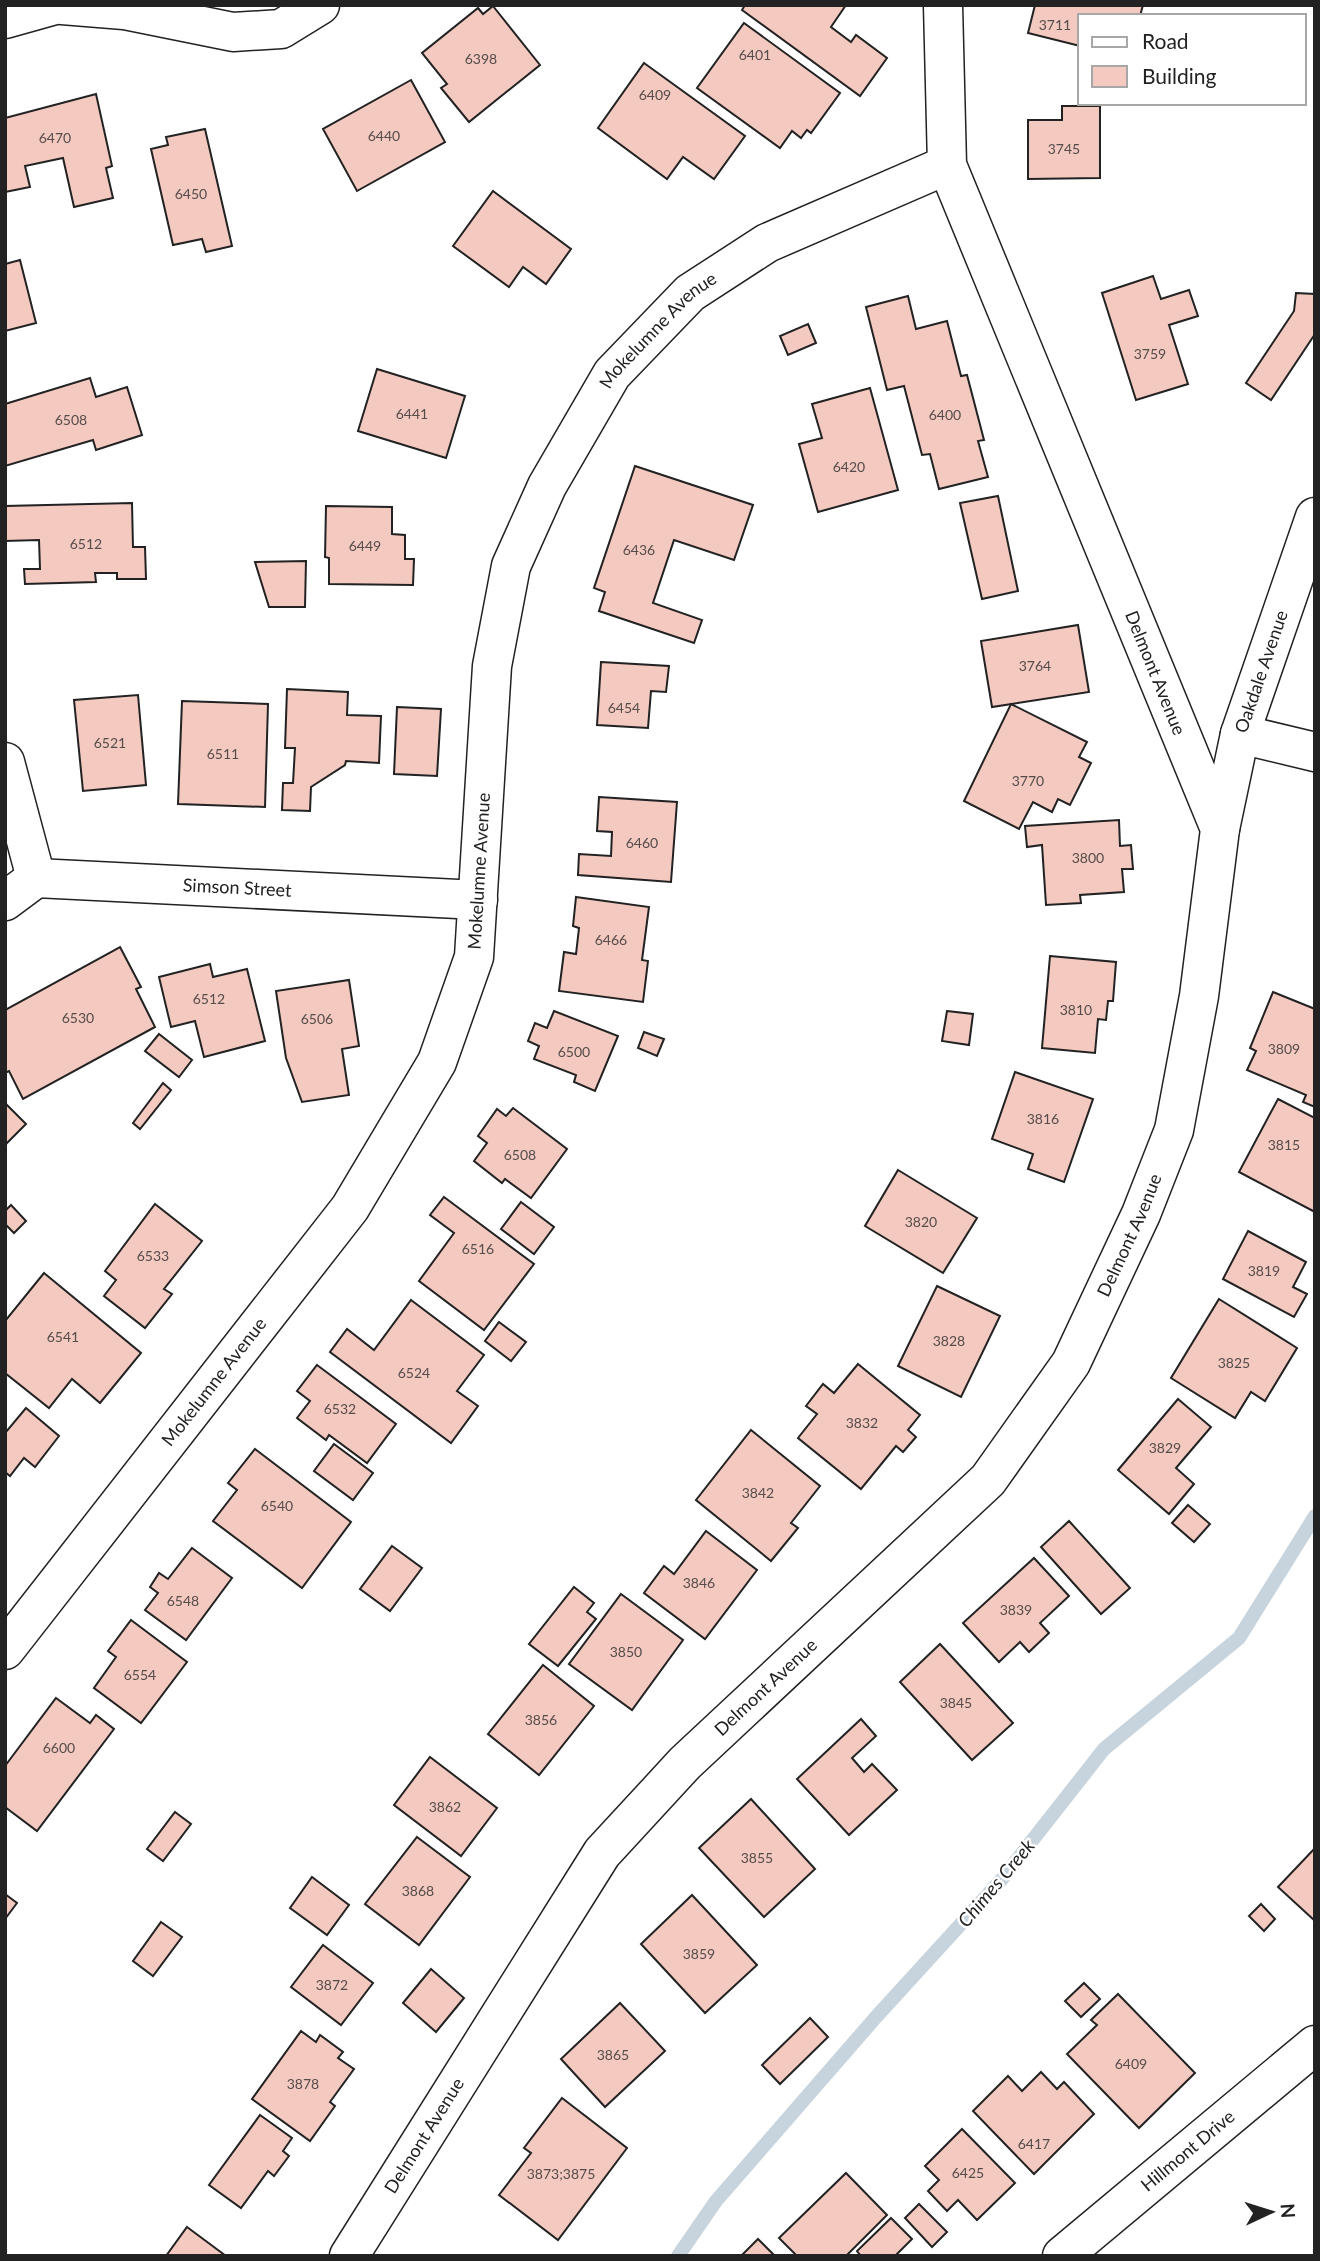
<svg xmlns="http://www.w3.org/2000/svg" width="1320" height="2261" font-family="Lato,sans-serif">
	<rect width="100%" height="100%" fill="#fff"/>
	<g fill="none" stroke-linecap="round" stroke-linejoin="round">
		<polyline stroke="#c7d3dd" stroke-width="14" points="678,2256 716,2201 876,2017 1002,1879 1104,1749 1239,1638 1315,1516"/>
	</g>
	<g fill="#f3c9c0" stroke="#222" stroke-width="2">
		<polygon points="745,5 846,5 831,27 851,42 856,35 887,58 860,96 742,10"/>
		<polygon points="1035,5 1143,5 1140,16 1080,16 1080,46 1028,33"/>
		<polygon points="493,6 540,65 469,122 441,88 447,84 422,53 478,8 483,14"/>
		<polygon points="744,23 840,93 811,133 807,130 801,138 792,131 780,148 697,88"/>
		<polygon points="644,63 745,136 714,179 683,157 667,179 598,128"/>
		<polygon points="411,80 445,142 357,191 323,129"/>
		<polygon points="96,94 112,166 106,168 113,198 74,207 63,158 25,166 30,187 5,192 5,118"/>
		<polygon points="1062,106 1100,106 1100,178 1028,179 1028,120 1062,120"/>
		<polygon points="205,129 232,246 206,252 202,239 173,245 151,149 168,145 166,137"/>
		<polygon points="493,191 571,249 546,284 523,267 509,287 453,246"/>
		<polygon points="20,260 36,323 5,331 5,264"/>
		<polygon points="1153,276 1161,299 1189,290 1198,316 1169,325 1188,384 1136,400 1102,293"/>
		<polygon points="1296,293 1315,294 1315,334 1271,400 1246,383 1294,311"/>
		<polygon points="908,296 916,329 947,321 961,376 967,375 984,440 978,441 988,477 939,489 930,454 922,455 904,386 887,390 866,307"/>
		<polygon points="808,324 816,343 788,355 780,336"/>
		<polygon points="377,369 465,396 446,458 358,431"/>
		<polygon points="90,378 96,397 127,387 142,435 96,450 93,440 5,466 5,404"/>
		<polygon points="870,388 898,490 818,512 799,444 822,438 812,404"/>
		<polygon points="635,466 753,505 734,560 674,540 653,603 702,620 694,643 599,611 605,592 594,588"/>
		<polygon points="998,496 1018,591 982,599 960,503"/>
		<polygon points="132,503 133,547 145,547 146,579 117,579 117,573 95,573 96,582 25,584 24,569 40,569 39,540 5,541 5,506"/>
		<polygon points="326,506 392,507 392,534 405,535 405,559 414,559 413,585 329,584 329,558 325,557"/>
		<polygon points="306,561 305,607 269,607 255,562"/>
		<polygon points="1078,625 1089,692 992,707 981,641"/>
		<polygon points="601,662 669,666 666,692 651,691 648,728 597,725"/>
		<polygon points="287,689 348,692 347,715 381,716 379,763 346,761 345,765 311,787 310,811 282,810 283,783 293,783 295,748 285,748"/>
		<polygon points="138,695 146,785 83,791 74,700"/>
		<polygon points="182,701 268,704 265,807 178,804"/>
		<polygon points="1011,704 1087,742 1079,757 1091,763 1070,805 1058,799 1052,812 1033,802 1019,829 964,801"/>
		<polygon points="397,707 441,709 437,776 394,774"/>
		<polygon points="599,797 677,802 671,882 578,875 579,854 611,856 612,832 597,831"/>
		<polygon points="1119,820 1120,846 1131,845 1133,869 1122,869 1124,892 1080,895 1081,903 1046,905 1042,845 1027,847 1025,826"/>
		<polygon points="576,897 649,907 642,960 648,961 643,1002 559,991 564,952 576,954 579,928 573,926"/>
		<polygon points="120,947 141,987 136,989 155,1027 23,1099 9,1071 5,1073 5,1010"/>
		<polygon points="1050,956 1116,962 1113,1001 1108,1001 1106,1020 1098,1019 1095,1053 1042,1048"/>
		<polygon points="210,964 213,977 247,969 265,1041 204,1057 195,1021 171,1027 159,977"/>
		<polygon points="349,980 359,1046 342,1049 349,1095 302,1102 286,1058 276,991"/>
		<polygon points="1273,992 1315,1009 1315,1107 1303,1102 1306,1095 1247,1070 1256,1051 1250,1048"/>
		<polygon points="554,1011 618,1036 595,1091 574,1082 576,1075 534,1059 539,1046 528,1041 535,1023 547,1028"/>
		<polygon points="947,1011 973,1014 969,1045 942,1041"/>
		<polygon points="644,1032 664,1039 657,1056 638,1048"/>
		<polygon points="159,1034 192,1060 179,1077 145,1051"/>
		<polygon points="1015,1072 1093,1099 1064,1182 1028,1169 1033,1154 992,1139"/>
		<polygon points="163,1083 171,1090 140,1129 133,1123"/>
		<polygon points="1278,1099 1315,1118 1315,1212 1239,1172"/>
		<polygon points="5,1103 26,1124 5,1145"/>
		<polygon points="513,1108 567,1149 531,1198 505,1179 502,1183 474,1161 487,1143 478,1136 497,1109 506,1116"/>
		<polygon points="898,1170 977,1218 943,1273 865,1226"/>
		<polygon points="444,1197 534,1264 484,1330 419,1281 454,1233 430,1215"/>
		<polygon points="521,1202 554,1227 534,1254 501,1229"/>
		<polygon points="155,1204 202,1241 164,1289 172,1294 145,1328 104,1296 116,1280 105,1271"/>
		<polygon points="11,1205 26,1221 14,1233 5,1224 5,1211"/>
		<polygon points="1248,1231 1306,1262 1293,1287 1307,1294 1294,1317 1223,1279"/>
		<polygon points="44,1273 141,1353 100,1403 72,1379 49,1408 5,1373 5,1321"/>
		<polygon points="937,1286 1000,1316 961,1397 898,1366"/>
		<polygon points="1219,1299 1297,1348 1265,1401 1251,1392 1235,1418 1171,1378"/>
		<polygon points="411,1300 484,1355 457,1391 478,1406 451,1443 330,1352 347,1329 374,1350"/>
		<polygon points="499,1322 526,1342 511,1361 485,1341"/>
		<polygon points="858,1364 920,1415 908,1430 916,1437 903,1452 896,1446 861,1489 798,1438 817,1414 806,1406 823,1384 834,1393"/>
		<polygon points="317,1365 396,1424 367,1463 329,1435 326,1440 297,1418 310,1401 297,1391"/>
		<polygon points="1178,1399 1211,1427 1176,1468 1194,1484 1169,1514 1118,1470"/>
		<polygon points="26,1408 59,1436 35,1467 24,1458 10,1476 5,1472 5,1433"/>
		<polygon points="751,1430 820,1486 791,1523 798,1528 771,1561 696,1500"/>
		<polygon points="334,1444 373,1473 353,1500 314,1471"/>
		<polygon points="255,1449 351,1522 302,1588 213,1521 237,1490 228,1483"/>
		<polygon points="1188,1505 1210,1524 1194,1542 1172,1523"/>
		<polygon points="1069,1521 1130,1588 1101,1614 1041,1547"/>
		<polygon points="706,1531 757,1570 705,1639 644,1593 664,1566 674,1574"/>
		<polygon points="392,1546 422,1568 390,1611 360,1589"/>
		<polygon points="192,1548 232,1578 186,1640 145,1610 158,1593 150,1587 159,1573 168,1579"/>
		<polygon points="1034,1558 1069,1596 1040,1623 1049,1633 1029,1652 1020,1642 999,1662 963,1623"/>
		<polygon points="574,1587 594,1603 587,1612 596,1619 558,1666 529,1644"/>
		<polygon points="621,1594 683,1640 632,1710 569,1664"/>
		<polygon points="131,1620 187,1662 141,1723 94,1688 116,1657 108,1651"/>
		<polygon points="940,1644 1013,1723 972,1760 900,1682"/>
		<polygon points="543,1665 594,1706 539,1775 488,1734"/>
		<polygon points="56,1698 90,1723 96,1715 114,1729 37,1831 5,1807 5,1766"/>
		<polygon points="861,1719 876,1736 852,1758 864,1772 872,1764 897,1790 849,1835 797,1779"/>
		<polygon points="430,1757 497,1808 461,1856 394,1805"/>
		<polygon points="751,1799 815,1869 764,1917 699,1848"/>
		<polygon points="175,1812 191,1824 163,1861 147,1849"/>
		<polygon points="417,1837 470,1877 419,1945 365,1904"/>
		<polygon points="1315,1848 1315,1921 1278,1887"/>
		<polygon points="312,1877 349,1905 327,1935 290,1908"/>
		<polygon points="5,1894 17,1903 5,1919"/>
		<polygon points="692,1895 757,1965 705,2013 641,1944"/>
		<polygon points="1261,1904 1275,1919 1264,1931 1249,1916"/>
		<polygon points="161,1922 182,1937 153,1976 133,1961"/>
		<polygon points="323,1945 373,1983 341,2025 291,1987"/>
		<polygon points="431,1969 464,1998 436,2032 403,2003"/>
		<polygon points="1084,1983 1100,1999 1081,2017 1065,2001"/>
		<polygon points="1118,1994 1195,2073 1139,2128 1067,2054 1097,2025 1091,2020"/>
		<polygon points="620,2003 665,2051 605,2107 561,2059"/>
		<polygon points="810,2018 828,2037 780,2084 762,2065"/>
		<polygon points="301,2031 316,2042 320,2035 343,2052 338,2058 354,2069 330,2102 335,2106 310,2141 252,2099"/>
		<polygon points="1041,2072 1057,2089 1064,2082 1094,2114 1034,2174 973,2111 1008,2076 1022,2091"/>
		<polygon points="562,2098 627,2148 558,2240 499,2195 531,2153 524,2148"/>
		<polygon points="260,2115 292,2138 283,2151 289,2156 274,2176 268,2171 241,2208 209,2185"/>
		<polygon points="962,2129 1015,2183 977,2220 958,2200 947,2211 928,2191 939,2180 925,2166"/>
		<polygon points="846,2173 887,2215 846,2256 797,2256 779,2238"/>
		<polygon points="919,2204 947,2232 932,2247 905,2218"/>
		<polygon points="891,2218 912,2239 895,2256 861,2256 857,2251"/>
		<polygon points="187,2227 226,2256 166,2256"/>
		<polygon points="758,2239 775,2256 741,2256"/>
	</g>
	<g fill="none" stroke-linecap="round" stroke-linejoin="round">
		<g stroke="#222" stroke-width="41">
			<g id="minor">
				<polyline points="62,5 124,10 233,32 281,29 320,5"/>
				<polyline points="5,19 55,5"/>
				<polyline points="1240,734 1315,752"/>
				<polyline points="5,762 36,878"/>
				<path id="s1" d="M1220,829l20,-95 75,-217"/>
				<path id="s2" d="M5,901l31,-23 442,22"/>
				<path id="s3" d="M5,1650l345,-442 87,-146 37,-105 18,-291 19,-100 36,-80 65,-112 78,-81 77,-50 180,-78"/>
				<path id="s4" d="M349,2256l253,-403 83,-90 303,-283 83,-117 70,-149 33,-84 25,-134 21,-167 -273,-664 -4,-160"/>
				<path id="s5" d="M1062,2256l253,-211"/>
			</g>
		</g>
		<use href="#minor" stroke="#fff" stroke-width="38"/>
	</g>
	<g text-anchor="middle" stroke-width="5" stroke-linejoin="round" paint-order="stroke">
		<g font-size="14" fill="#564c4a">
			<text x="1055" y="30">3711</text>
			<text x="755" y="60">6401</text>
			<text x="481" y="64">6398</text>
			<text x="655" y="100">6409</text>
			<text x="384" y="141">6440</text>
			<text x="55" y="143">6470</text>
			<text x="1064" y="154">3745</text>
			<text x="191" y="199">6450</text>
			<text x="1150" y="359">3759</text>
			<text x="412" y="419">6441</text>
			<text x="945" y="420">6400</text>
			<text x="71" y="425">6508</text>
			<text x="849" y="472">6420</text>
			<text x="86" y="549">6512</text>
			<text x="365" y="551">6449</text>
			<text x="639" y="555">6436</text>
			<text x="1035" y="671">3764</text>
			<text x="624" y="713">6454</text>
			<text x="110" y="748">6521</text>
			<text x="223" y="759">6511</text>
			<text x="1028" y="786">3770</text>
			<text x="642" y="848">6460</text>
			<text x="1088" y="863">3800</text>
			<text x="611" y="945">6466</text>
			<text x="209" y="1004">6512</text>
			<text x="1076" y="1015">3810</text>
			<text x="78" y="1023">6530</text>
			<text x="317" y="1024">6506</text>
			<text x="1284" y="1054">3809</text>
			<text x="574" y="1057">6500</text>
			<text x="1043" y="1124">3816</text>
			<text x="1284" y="1150">3815</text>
			<text x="520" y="1160">6508</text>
			<text x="921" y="1227">3820</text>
			<text x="478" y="1254">6516</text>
			<text x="153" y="1261">6533</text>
			<text x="1264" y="1276">3819</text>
			<text x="63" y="1342">6541</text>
			<text x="949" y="1346">3828</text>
			<text x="1234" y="1368">3825</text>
			<text x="414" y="1378">6524</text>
			<text x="340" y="1414">6532</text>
			<text x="862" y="1428">3832</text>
			<text x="1165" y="1453">3829</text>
			<text x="758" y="1498">3842</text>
			<text x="277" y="1511">6540</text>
			<text x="699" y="1588">3846</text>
			<text x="183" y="1606">6548</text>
			<text x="1016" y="1615">3839</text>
			<text x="626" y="1657">3850</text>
			<text x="140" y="1680">6554</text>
			<text x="956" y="1708">3845</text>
			<text x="541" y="1725">3856</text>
			<text x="59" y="1753">6600</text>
			<text x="445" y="1812">3862</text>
			<text x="757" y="1863">3855</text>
			<text x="418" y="1896">3868</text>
			<text x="699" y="1959">3859</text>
			<text x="332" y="1990">3872</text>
			<text x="613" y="2060">3865</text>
			<text x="1131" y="2069">6409</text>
			<text x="303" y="2089">3878</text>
			<text x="1034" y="2149">6417</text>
			<text x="968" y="2178">6425</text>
			<text x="561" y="2179">3873;3875</text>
		</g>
		<g font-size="18" fill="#222" stroke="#fff">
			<text dy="6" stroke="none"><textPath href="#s3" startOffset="1516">Mokelumne Avenue</textPath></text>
			<text dy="6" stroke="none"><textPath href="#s1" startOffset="163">Oakdale Avenue</textPath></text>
			<text transform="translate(1155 673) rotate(68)" y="6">Delmont Avenue</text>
			<text dy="6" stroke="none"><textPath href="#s3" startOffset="928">Mokelumne Avenue</textPath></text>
			<text dy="6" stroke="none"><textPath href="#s2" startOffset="240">Simson Street</textPath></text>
			<text dy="6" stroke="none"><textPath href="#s4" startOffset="1297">Delmont Avenue</textPath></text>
			<text dy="6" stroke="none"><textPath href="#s3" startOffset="340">Mokelumne Avenue</textPath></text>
			<text dy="6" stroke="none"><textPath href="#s4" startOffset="709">Delmont Avenue</textPath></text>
			<text dy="6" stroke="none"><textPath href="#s4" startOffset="142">Delmont Avenue</textPath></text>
			<text dy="6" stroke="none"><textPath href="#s5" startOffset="164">Hillmont Drive</textPath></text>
		</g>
		<g font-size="19" font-style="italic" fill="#222" stroke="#fff">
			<text transform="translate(996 1883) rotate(-50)" y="7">Chimes Creek</text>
		</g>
	</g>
	<rect width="1320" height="2261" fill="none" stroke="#222222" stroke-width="14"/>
	<rect x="1078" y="14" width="228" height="91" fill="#ffffff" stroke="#a7a7a7" stroke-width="2"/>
	<rect x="1092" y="37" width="35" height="10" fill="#ffffff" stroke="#a7a7a7" stroke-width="2"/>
	<text x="1142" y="49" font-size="21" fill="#222222">Road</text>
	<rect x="1092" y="66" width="35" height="21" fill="#f3c9c0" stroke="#a7a7a7" stroke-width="2"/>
	<text x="1142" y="84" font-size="21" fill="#222222">Building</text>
	<g transform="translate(1271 2212) rotate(86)" stroke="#ffffff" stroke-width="5" paint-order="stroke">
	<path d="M0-5L12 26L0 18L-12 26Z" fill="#222222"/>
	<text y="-10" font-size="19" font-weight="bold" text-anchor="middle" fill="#222222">N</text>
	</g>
</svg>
